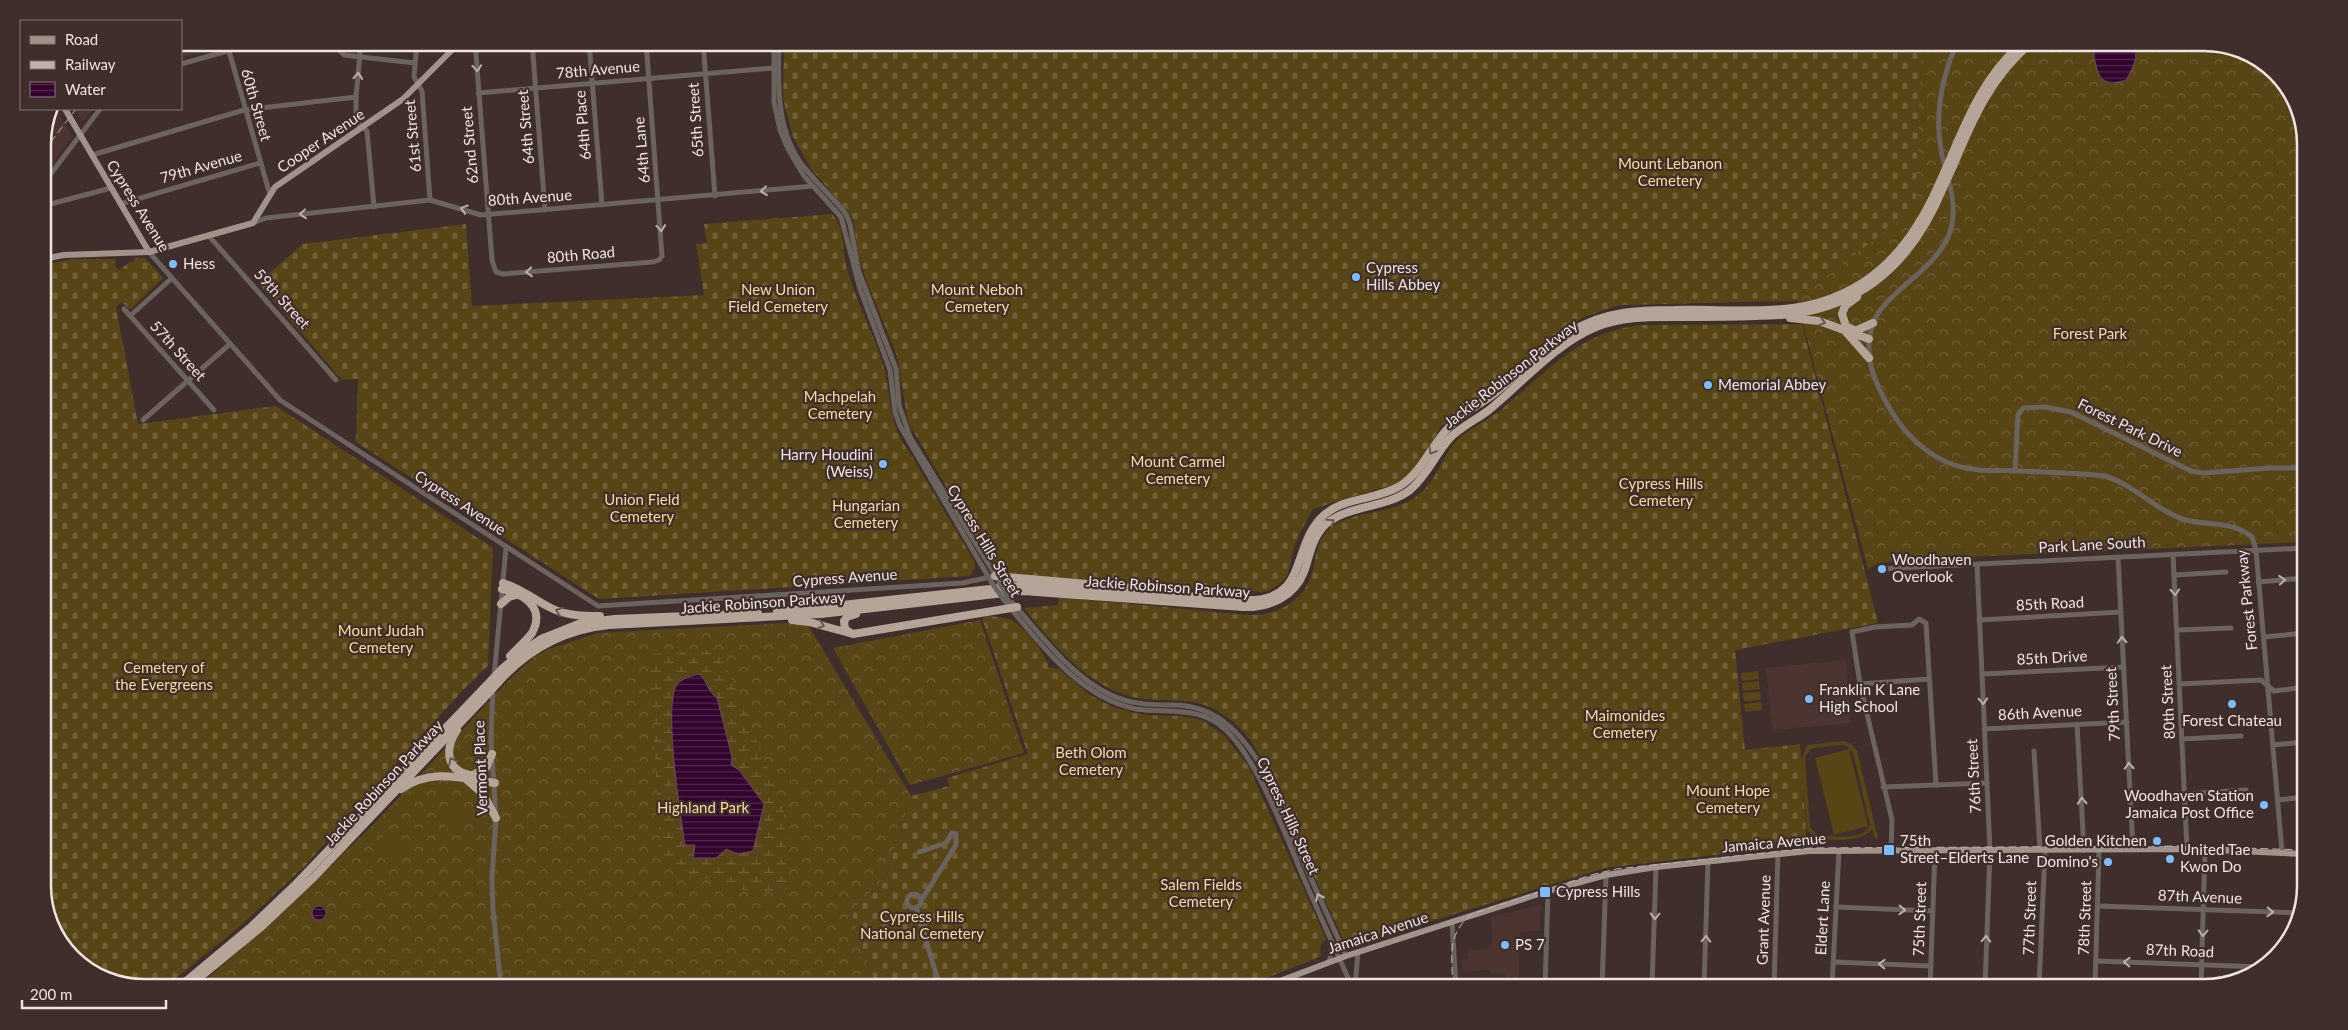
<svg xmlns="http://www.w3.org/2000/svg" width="2348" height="1030" font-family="Lato,sans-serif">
	<defs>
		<pattern id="forest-crowns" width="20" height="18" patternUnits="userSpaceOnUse" patternTransform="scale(1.25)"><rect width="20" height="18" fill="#584515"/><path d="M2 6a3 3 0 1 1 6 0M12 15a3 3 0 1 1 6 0" fill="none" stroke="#706037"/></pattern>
		<pattern id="wetland-marsh" width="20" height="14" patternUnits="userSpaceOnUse" patternTransform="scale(1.25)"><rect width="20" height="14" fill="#584515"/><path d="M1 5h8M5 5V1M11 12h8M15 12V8" fill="none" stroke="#706037"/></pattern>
		<pattern id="cemetery-stones" width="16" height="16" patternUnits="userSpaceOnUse" patternTransform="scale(1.25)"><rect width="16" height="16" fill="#584515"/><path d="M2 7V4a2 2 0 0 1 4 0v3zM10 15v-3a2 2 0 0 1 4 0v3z" fill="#706037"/></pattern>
		<pattern id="water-rules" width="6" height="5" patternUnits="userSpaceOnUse" patternTransform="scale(1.25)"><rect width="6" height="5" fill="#33042e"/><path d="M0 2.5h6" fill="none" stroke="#51284c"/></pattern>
	</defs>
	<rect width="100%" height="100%" fill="#3f2e2b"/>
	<g fill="#4c3530">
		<polygon points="181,43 223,43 224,47 181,58"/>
		<polygon points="57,109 72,137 43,177 43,138 45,126"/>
		<polygon points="75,109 93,109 82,122"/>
		<polygon points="1846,660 1851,723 1772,730 1766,668"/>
		<polygon points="1541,904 1540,931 1520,932 1519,987 1506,987 1505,974 1491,974 1490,970 1462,971 1461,959 1468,958 1468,950 1487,949 1488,946 1492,945 1491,918"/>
	</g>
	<g fill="url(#forest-crowns)">
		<polygon points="2204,42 2243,50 2288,87 2305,138 2305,542 1924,559 1878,563 1868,569 1796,297 1917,155 1919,43"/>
		<polygon points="980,620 1024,753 910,785 833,648"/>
		<polygon points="788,623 808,625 911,796 886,876 851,912 876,987 197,987 266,928 373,825 507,682 534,657 549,649 597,633"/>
	</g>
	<path fill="url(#wetland-marsh)" fill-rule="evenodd" d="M719,650l65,157 3,86 -54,-4 -72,-27 -12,-208zM702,676l28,89 8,89 -12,-5 -32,9 1,-13 -14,-23 -4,-23 -5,-52v-47z"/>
	<g fill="url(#cemetery-stones)">
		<path d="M784,43h1138l-7,165 -120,93 -175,4 -36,12 -32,20 -85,71 -26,18 -17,32 -13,15 -15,11 -62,18 -22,8c-5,11 -12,21 -16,32 -10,26 1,35 -31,50l-127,-6 -141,-14 -89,-150 -11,-66 -32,-79 -8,-29 -3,-25 -4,-9 -38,-44 -19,-33 -10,-38z"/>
		<path d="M832,214c13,13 10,37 15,55 8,29 23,57 33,86 14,40 4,64 32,101l62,105 1,7 -5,8 -371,23 -243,-157 2,-63 -16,1 -84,-97 45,-39 163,-20 6,82 232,-11 -8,-51 11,-1 -3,-19z"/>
		<polygon points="136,258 145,258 163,278 130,310 122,302 116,307 138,424 276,406 493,548 488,666 466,687 345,819 307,864 237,929 165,987 144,987 105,980 63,948 43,893 43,265 72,259 113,259 116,260 115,266 119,270"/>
		<path d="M1802,324l76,299 -143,27 10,100 55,-6 7,100 -202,24 -258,79c-17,-35 -33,-71 -49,-106 -17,-39 -35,-99 -71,-124 -31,-22 -49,-14 -83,-18 -50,-6 -88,-51 -118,-88l-1,-3 33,-3 1,-8 189,18c27,1 53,-12 63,-38 5,-15 4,-34 16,-46 23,-21 59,-16 84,-31 27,-16 28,-41 46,-60 9,-9 34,-22 46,-32 48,-39 71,-73 136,-83z"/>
		<path d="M989,616c6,1 14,1 20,3 14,5 37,35 40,48l10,2 31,26 25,13 30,7 36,1 21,4 23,16 24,31 77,172c-6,5 -7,10 -4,17l-79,31h-367l-25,-75 35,-36 25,-80 38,-10 -2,-8 81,-24 -46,-136z"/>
	</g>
	<g fill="#584515" fill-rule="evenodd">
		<polygon points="1758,671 1759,679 1742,681 1741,673"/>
		<polygon points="1759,681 1760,689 1743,691 1742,683"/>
		<polygon points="1760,692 1761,700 1744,701 1743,693"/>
		<polygon points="1761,702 1762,710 1745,712 1744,704"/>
		<path d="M1843,741l8,3 6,7 21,87 -3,1 -3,-10c-9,14 -55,15 -65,1l-6,-68 6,-17zM1843,745l5,2 5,6 17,72c-7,16 -39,12 -54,9l-6,-7 -5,-71 7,-8z"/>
		<polygon points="1849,749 1868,826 1834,835 1815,758"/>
		<path d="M452,802l18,11 -11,18 -12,-3c-8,-9 -6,-20 5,-26z"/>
		<path d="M384,833l13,1c12,9 12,23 0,31l-22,-9z"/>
	</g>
	<g fill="url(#water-rules)" stroke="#6c4764">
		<path d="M2095,42l39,1c5,14 -1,25 -8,37 -7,2 -14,4 -21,1 -9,-4 -13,-30 -10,-39z"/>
		<path d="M699,674c8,6 8,17 18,24l15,59 -1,8 8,5 25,34 -11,47 -15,3 -12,-5 -10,9h-23l2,-13h-10c-4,-27 -23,-144 -7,-162 6,-5 13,-7 21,-9z"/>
		<circle cx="319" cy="913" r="7"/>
	</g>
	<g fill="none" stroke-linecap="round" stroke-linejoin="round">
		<g stroke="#6a635e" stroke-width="5">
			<polyline points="331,42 344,55 415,63"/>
			<polyline points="361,42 356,97 356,122 367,131 374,207"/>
			<polyline points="417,42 414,77 422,91 430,200"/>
			<polyline points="475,42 492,260 496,272 503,274 653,262 659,260 662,256 646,42"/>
			<polyline points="532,42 545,210"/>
			<polyline points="589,42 602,205"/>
			<polyline points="703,42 715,196"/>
			<polyline points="774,42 774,102 780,130 788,149 804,176 841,217 860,289 890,370 895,412 900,426 992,583"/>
			<path d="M779,42c-1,41 -3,85 21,120 14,19 32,34 46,52l4,10 9,48 37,97 3,36 11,32 87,141"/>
			<polyline points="229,51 270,195"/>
			<polyline points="181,64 245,46 281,42"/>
			<polyline points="478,93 774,68"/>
			<polyline points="47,118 54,109"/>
			<polyline points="92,155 244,110 356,97"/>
			<path d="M1946,171c-14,-46 -7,-86 11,-129"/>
			<path d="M1948,179c16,53 -5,74 -43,106 -10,10 -21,18 -28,30 -13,23 -9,51 2,73 19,42 51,78 100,82 13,1 26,0 38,1 29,1 59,2 88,5 30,9 51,35 81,44 23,6 47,1 66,17l4,13 26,302"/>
			<polyline points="43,184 100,109"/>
			<polyline points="120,204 260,163"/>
			<polyline points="43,206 111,188"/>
			<polyline points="253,223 266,218 430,200 481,215 813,186"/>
			<polyline points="208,235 336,380"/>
			<polyline points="149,252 280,400 598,606 962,583 995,576"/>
			<polyline points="124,309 214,410"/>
			<polyline points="130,316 172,278"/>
			<polyline points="143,420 230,344"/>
			<polyline points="2015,471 2018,415 2023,408 2045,407 2071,412 2191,471 2203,473 2270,468 2305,468"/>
			<polyline points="2173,554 2187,849"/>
			<polyline points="2118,557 2133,850"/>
			<polyline points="1977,564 1990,851 1985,987"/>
			<polyline points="1879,569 2305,548"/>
			<polyline points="2174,575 2226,572"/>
			<polyline points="2258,582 2305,578"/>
			<path d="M1009,599c30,33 60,76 102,96 19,9 39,10 59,10 42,-1 67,23 88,56l88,195"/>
			<path d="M1004,600c34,42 76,98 132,109 26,4 53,-2 78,12 42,24 77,131 98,176 13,30 27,60 40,90"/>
			<polyline points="1979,620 2121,612"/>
			<polyline points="2177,630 2231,628"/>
			<polyline points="2264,637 2305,633"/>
			<polyline points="1982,674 2124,667"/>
			<polyline points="494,677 506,548"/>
			<polyline points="1860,684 1929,679"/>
			<polyline points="2179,684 2261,680 2274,691 2305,687"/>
			<polyline points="493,688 491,740 496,818 492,877 493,910 501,987"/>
			<polyline points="2077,724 2084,850"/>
			<polyline points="1984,729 2127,722"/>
			<polyline points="2182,739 2241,736"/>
			<polyline points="2273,745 2305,742"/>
			<polyline points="2034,751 2040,850"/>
			<polyline points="1883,787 1987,783"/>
			<polyline points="2185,794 2246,790"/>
			<polyline points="2278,800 2305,797"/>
			<polyline points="1891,851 1892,820 1860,684 1852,632 1875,627 1912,625 1919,619 1926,623 1936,785"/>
			<polyline points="919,852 946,843 952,833 956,834 956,845 921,901"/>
			<circle cx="914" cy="901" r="7"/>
			<polyline points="2098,906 2300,913"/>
			<polyline points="916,907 940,987"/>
			<polyline points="1836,907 1933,911"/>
			<polyline points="1452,922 1456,987"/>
			<polyline points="2096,961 2263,967"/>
			<polyline points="1329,962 1333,944"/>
			<polyline points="1833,962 1931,966"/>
			<polyline points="1355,987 1358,952"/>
			<polyline points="1545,987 1548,891"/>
			<polyline points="1602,987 1606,875"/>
			<polyline points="1652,987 1656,867"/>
			<polyline points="1704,987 1708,861"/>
			<polyline points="1774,987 1778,853"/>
			<polyline points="1832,987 1839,850"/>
			<polyline points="1930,987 1935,851"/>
			<polyline points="2039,987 2045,850"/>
			<polyline points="2095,987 2099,850"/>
			<polyline points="2201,987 2205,850"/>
		</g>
		<g stroke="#a09389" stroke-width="6">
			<polyline points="65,109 149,252"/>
			<polyline points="43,259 64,255 149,252 253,223 275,187 403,99 460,42"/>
			<polyline points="1264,987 1346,956 1548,891 1606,875 1656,867 1809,851 2192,849 2305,854"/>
		</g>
		<g stroke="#b5a599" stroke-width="8">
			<path d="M1951,157c18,-43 35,-83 72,-115"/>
			<path d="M1954,164c20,-48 37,-87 78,-122"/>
			<polyline points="1790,318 1819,321 1869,339"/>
			<polyline points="1854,330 1846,326 1842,314 1845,306 1857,297"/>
			<polyline points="1855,331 1873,323"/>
			<polyline points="1846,332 1869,358"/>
			<polyline points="995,576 1144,589"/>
			<path d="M503,583c18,5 31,17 48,25 16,8 32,8 49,8"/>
			<path d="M502,589c21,5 44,18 30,44 -6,8 -15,16 -22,23"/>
			<polyline points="501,604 509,597 520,594"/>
			<path d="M777,612l250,-27 217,15c63,3 47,-49 76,-81 21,-23 55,-18 80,-33 23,-15 31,-41 50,-60 13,-13 31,-22 45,-33 26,-21 51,-46 79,-63 32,-19 65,-20 101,-20 39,-1 80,3 118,-2 75,-11 117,-58 146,-124"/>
			<polyline points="792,620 809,622 853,634 1017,607"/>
			<polyline points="851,633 845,629 844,621 847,617 856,614"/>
			<polyline points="502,669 520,653 541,639 581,623 615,619 758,613"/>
			<path d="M505,675c29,-29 63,-46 104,-50l212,-11 202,-23 220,16c26,1 51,-10 61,-35 6,-17 8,-35 22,-48 24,-20 59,-15 84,-34 17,-14 25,-35 39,-51 11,-12 27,-19 40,-29 34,-28 66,-66 107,-83 26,-11 55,-10 83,-10 34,0 68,0 102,-2 82,-6 132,-54 162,-127"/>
			<path d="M457,730c-12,18 -12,40 13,45"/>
			<polyline points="473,775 486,768 492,754"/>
			<polyline points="466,779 483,794 496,818"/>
			<path d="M401,789c30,-21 60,-11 94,-6"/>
			<polyline points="179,987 252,926 294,886 483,689"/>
			<polyline points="188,987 260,928 314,877 483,699"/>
		</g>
		<g stroke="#c0b2b0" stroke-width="1" stroke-dasharray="8 4" stroke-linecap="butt">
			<polyline points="43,152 76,109"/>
			<path d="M1453,987c-1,-29 -7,-53 19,-73l119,-39 25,-6 194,-21 373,-2 122,4"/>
		</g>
		<g stroke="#6a635e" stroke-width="5">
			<polyline points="999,582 1009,599"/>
			<polyline points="992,583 1004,600"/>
		</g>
		<g stroke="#b5a599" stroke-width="8">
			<polyline points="1939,184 1951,157"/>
			<polyline points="1943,188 1954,164"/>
			<polyline points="483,689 502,669"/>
			<polyline points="483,699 505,675"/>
		</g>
	</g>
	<defs><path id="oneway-chevron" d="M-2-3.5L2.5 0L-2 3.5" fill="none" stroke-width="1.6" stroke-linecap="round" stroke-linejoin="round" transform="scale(1.25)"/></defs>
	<g stroke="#bab0ad">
		<use href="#oneway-chevron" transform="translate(477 68) rotate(86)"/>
		<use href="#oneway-chevron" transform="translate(358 76) rotate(-85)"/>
		<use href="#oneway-chevron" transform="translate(764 191) rotate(174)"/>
		<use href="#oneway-chevron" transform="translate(464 209) rotate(-163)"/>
		<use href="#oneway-chevron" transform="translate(303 214) rotate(174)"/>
		<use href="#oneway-chevron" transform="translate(661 228) rotate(85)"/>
		<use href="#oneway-chevron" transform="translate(529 272) rotate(175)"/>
		<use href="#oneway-chevron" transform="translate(2282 580) rotate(-5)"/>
		<use href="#oneway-chevron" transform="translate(2175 592) rotate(87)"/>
		<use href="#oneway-chevron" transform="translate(2122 640) rotate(-93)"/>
		<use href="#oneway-chevron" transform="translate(1983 701) rotate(88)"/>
		<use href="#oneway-chevron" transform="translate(2129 766) rotate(-93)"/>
		<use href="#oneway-chevron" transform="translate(2082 801) rotate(-93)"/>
		<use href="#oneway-chevron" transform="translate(1319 897) rotate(-114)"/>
		<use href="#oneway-chevron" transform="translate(1902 910) rotate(2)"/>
		<use href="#oneway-chevron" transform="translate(2270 912) rotate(2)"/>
		<use href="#oneway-chevron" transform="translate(1655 916) rotate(92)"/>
		<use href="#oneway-chevron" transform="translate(2203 933) rotate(92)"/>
		<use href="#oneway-chevron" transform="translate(1706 939) rotate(-88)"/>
		<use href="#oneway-chevron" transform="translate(1986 939) rotate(-88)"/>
		<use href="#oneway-chevron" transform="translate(2127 962) rotate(-178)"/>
		<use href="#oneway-chevron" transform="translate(1882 964) rotate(-178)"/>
	</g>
	<g stroke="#685852">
		<use href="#oneway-chevron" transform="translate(1822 322) rotate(16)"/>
		<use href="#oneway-chevron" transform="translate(1432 451) rotate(121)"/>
		<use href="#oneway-chevron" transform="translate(1331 522) rotate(-35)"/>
		<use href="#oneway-chevron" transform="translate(559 611) rotate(-160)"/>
		<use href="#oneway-chevron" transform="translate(821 625) rotate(18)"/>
		<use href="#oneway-chevron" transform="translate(452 761) rotate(-117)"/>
	</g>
	<g fill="#7cbef9" stroke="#3f2e2b" stroke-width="2">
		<circle cx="173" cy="264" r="5"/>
		<circle cx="1356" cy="277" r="5"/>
		<circle cx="1708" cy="385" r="5"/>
		<circle cx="883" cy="464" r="5"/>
		<circle cx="1882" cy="569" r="5"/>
		<circle cx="1809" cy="699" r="5"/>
		<circle cx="2232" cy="704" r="5"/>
		<circle cx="2264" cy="805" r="5"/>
		<circle cx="2157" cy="841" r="5"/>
		<rect x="1883" y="844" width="12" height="12" rx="2.5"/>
		<circle cx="2170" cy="859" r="5"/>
		<circle cx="2108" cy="862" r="5"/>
		<rect x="1539" y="886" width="12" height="12" rx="2.5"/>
		<circle cx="1505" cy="945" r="5"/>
	</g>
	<g text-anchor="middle" stroke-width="4.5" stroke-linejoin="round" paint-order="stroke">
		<g font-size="15" fill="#f0e4e2" stroke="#3f2e2b">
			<text transform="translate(598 70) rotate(-5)" y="5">78th Avenue</text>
			<text transform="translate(256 105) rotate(74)" y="5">60th Street</text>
			<text transform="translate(696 120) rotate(-94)" y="5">65th Street</text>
			<text transform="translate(583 125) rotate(-95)" y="5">64th Place</text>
			<text transform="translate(526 127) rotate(-95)" y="5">64th Street</text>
			<text transform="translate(413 136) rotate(-95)" y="5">61st Street</text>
			<text transform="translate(321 141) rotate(-34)" y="5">Cooper Avenue</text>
			<text transform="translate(470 145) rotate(-95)" y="5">62nd Street</text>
			<text transform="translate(642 150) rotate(-95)" y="5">64th Lane</text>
			<text transform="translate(201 167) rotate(-16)" y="5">79th Avenue</text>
			<text transform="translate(530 198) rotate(-4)" y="5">80th Avenue</text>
			<text transform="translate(138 206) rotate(58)" y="5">Cypress Avenue</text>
			<text transform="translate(581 255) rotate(-5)" y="5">80th Road</text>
			<text transform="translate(282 299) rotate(48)" y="5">59th Street</text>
			<text transform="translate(178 351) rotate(48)" y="5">57th Street</text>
			<text transform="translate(1511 374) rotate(-38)" y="5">Jackie Robinson Parkway</text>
			<text transform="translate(2130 428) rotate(26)" y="5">Forest Park Drive</text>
			<text transform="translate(460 503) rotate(33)" y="5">Cypress Avenue</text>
			<text transform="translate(984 541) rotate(59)" y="5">Cypress Hills Street</text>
			<text transform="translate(2092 545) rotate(-3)" y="5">Park Lane South</text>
			<text transform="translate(845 578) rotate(-4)" y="5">Cypress Avenue</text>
			<text transform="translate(1168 587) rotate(4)" y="5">Jackie Robinson Parkway</text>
			<text transform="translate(2247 600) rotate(-96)" y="5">Forest Parkway</text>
			<text transform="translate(763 603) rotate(-4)" y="5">Jackie Robinson Parkway</text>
			<text transform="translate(2050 604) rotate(-3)" y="5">85th Road</text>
			<text transform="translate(2052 658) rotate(-3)" y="5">85th Drive</text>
			<text transform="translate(2168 702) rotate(-93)" y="5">80th Street</text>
			<text transform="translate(2113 704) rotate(-93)" y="5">79th Street</text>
			<text transform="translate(2040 713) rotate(-3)" y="5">86th Avenue</text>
			<text transform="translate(481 768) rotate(-92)" y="5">Vermont Place</text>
			<text transform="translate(1974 776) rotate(-93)" y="5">76th Street</text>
			<text transform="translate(384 783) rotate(-47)" y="5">Jackie Robinson Parkway</text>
			<text transform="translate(1288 816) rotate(65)" y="5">Cypress Hills Street</text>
			<text transform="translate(1774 843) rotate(-5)" y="5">Jamaica Avenue</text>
			<text transform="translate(2200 897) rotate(2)" y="5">87th Avenue</text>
			<text transform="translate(1823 918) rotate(-87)" y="5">Eldert Lane</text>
			<text transform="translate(2030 918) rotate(-88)" y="5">77th Street</text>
			<text transform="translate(2085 918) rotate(-88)" y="5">78th Street</text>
			<text transform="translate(1920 919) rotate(-88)" y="5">75th Street</text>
			<text transform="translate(1764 920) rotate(-88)" y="5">Grant Avenue</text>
			<text transform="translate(1378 933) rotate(-18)" y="5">Jamaica Avenue</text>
			<text transform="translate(2180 951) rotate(2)" y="5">87th Road</text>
		</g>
		<g font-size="15" fill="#f8dc9b" stroke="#3f2e2b">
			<text x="1670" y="169">Mount Lebanon<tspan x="1670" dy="17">Cemetery</tspan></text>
			<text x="778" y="295">New Union<tspan x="778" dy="17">Field Cemetery</tspan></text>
			<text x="977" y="295">Mount Neboh<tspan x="977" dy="17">Cemetery</tspan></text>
			<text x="2090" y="339">Forest Park</text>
			<text x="840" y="402">Machpelah<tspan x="840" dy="17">Cemetery</tspan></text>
			<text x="1178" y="467">Mount Carmel<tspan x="1178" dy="17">Cemetery</tspan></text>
			<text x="1661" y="489">Cypress Hills<tspan x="1661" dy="17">Cemetery</tspan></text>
			<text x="642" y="505">Union Field<tspan x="642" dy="17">Cemetery</tspan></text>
			<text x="866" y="511">Hungarian<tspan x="866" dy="17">Cemetery</tspan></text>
			<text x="381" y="636">Mount Judah<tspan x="381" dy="17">Cemetery</tspan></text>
			<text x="164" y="673">Cemetery of<tspan x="164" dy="17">the Evergreens</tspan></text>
			<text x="1625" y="721">Maimonides<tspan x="1625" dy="17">Cemetery</tspan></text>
			<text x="1091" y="758">Beth Olom<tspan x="1091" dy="17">Cemetery</tspan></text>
			<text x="1728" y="796">Mount Hope<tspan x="1728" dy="17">Cemetery</tspan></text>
			<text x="703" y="813">Highland Park</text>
			<text x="1201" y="890">Salem Fields<tspan x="1201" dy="17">Cemetery</tspan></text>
			<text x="922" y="922">Cypress Hills<tspan x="922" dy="17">National Cemetery</tspan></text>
		</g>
		<g font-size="15" fill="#f0e4e2" stroke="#3f2e2b" text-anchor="start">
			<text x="183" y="269">Hess</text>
			<text x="1366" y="273">Cypress<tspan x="1366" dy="17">Hills Abbey</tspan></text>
			<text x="1718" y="390">Memorial Abbey</text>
			<text x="873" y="460" text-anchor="end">Harry Houdini<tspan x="873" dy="17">(Weiss)</tspan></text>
			<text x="1892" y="565">Woodhaven<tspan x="1892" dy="17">Overlook</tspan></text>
			<text x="1819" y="695">Franklin K Lane<tspan x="1819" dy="17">High School</tspan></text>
			<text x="2232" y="726" text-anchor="middle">Forest Chateau</text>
			<text x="2254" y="801" text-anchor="end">Woodhaven Station<tspan x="2254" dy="17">Jamaica Post Office</tspan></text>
			<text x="1900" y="846">75th<tspan x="1900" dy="17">Street–Elderts Lane</tspan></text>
			<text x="2147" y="846" text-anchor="end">Golden Kitchen</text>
			<text x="2180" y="855">United Tae<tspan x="2180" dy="17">Kwon Do</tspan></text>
			<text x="2098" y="867" text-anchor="end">Domino's</text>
			<text x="1556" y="897">Cypress Hills</text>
			<text x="1515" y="950">PS 7</text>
		</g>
	</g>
	<path d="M0 0H2348V1030H0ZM144 51H2204A93 93 0 0 1 2297 144V886A93 93 0 0 1 2204 979H144A93 93 0 0 1 51 886V144A93 93 0 0 1 144 51Z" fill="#3f2e2b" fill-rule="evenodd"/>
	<path fill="none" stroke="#f0e4e2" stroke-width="2.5" d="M144 51H2204A93 93 0 0 1 2297 144V886A93 93 0 0 1 2204 979H144A93 93 0 0 1 51 886V144A93 93 0 0 1 144 51Z"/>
	<rect x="20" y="20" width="162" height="90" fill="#3f2e2b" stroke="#867774"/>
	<rect x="30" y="36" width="25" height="8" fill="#a09389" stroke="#867774"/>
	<text x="65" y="45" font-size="15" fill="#f0e4e2">Road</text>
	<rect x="30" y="61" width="25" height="8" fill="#c0b2b0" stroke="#867774"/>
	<text x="65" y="70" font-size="15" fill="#f0e4e2">Railway</text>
	<rect x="30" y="82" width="25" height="15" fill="url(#water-rules)" stroke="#867774"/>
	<text x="65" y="95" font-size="15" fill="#f0e4e2">Water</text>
	<path d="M22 1000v8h144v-8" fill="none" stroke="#f0e4e2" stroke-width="2.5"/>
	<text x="30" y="1000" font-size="15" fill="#f0e4e2" stroke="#3f2e2b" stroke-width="4" paint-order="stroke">200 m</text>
</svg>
